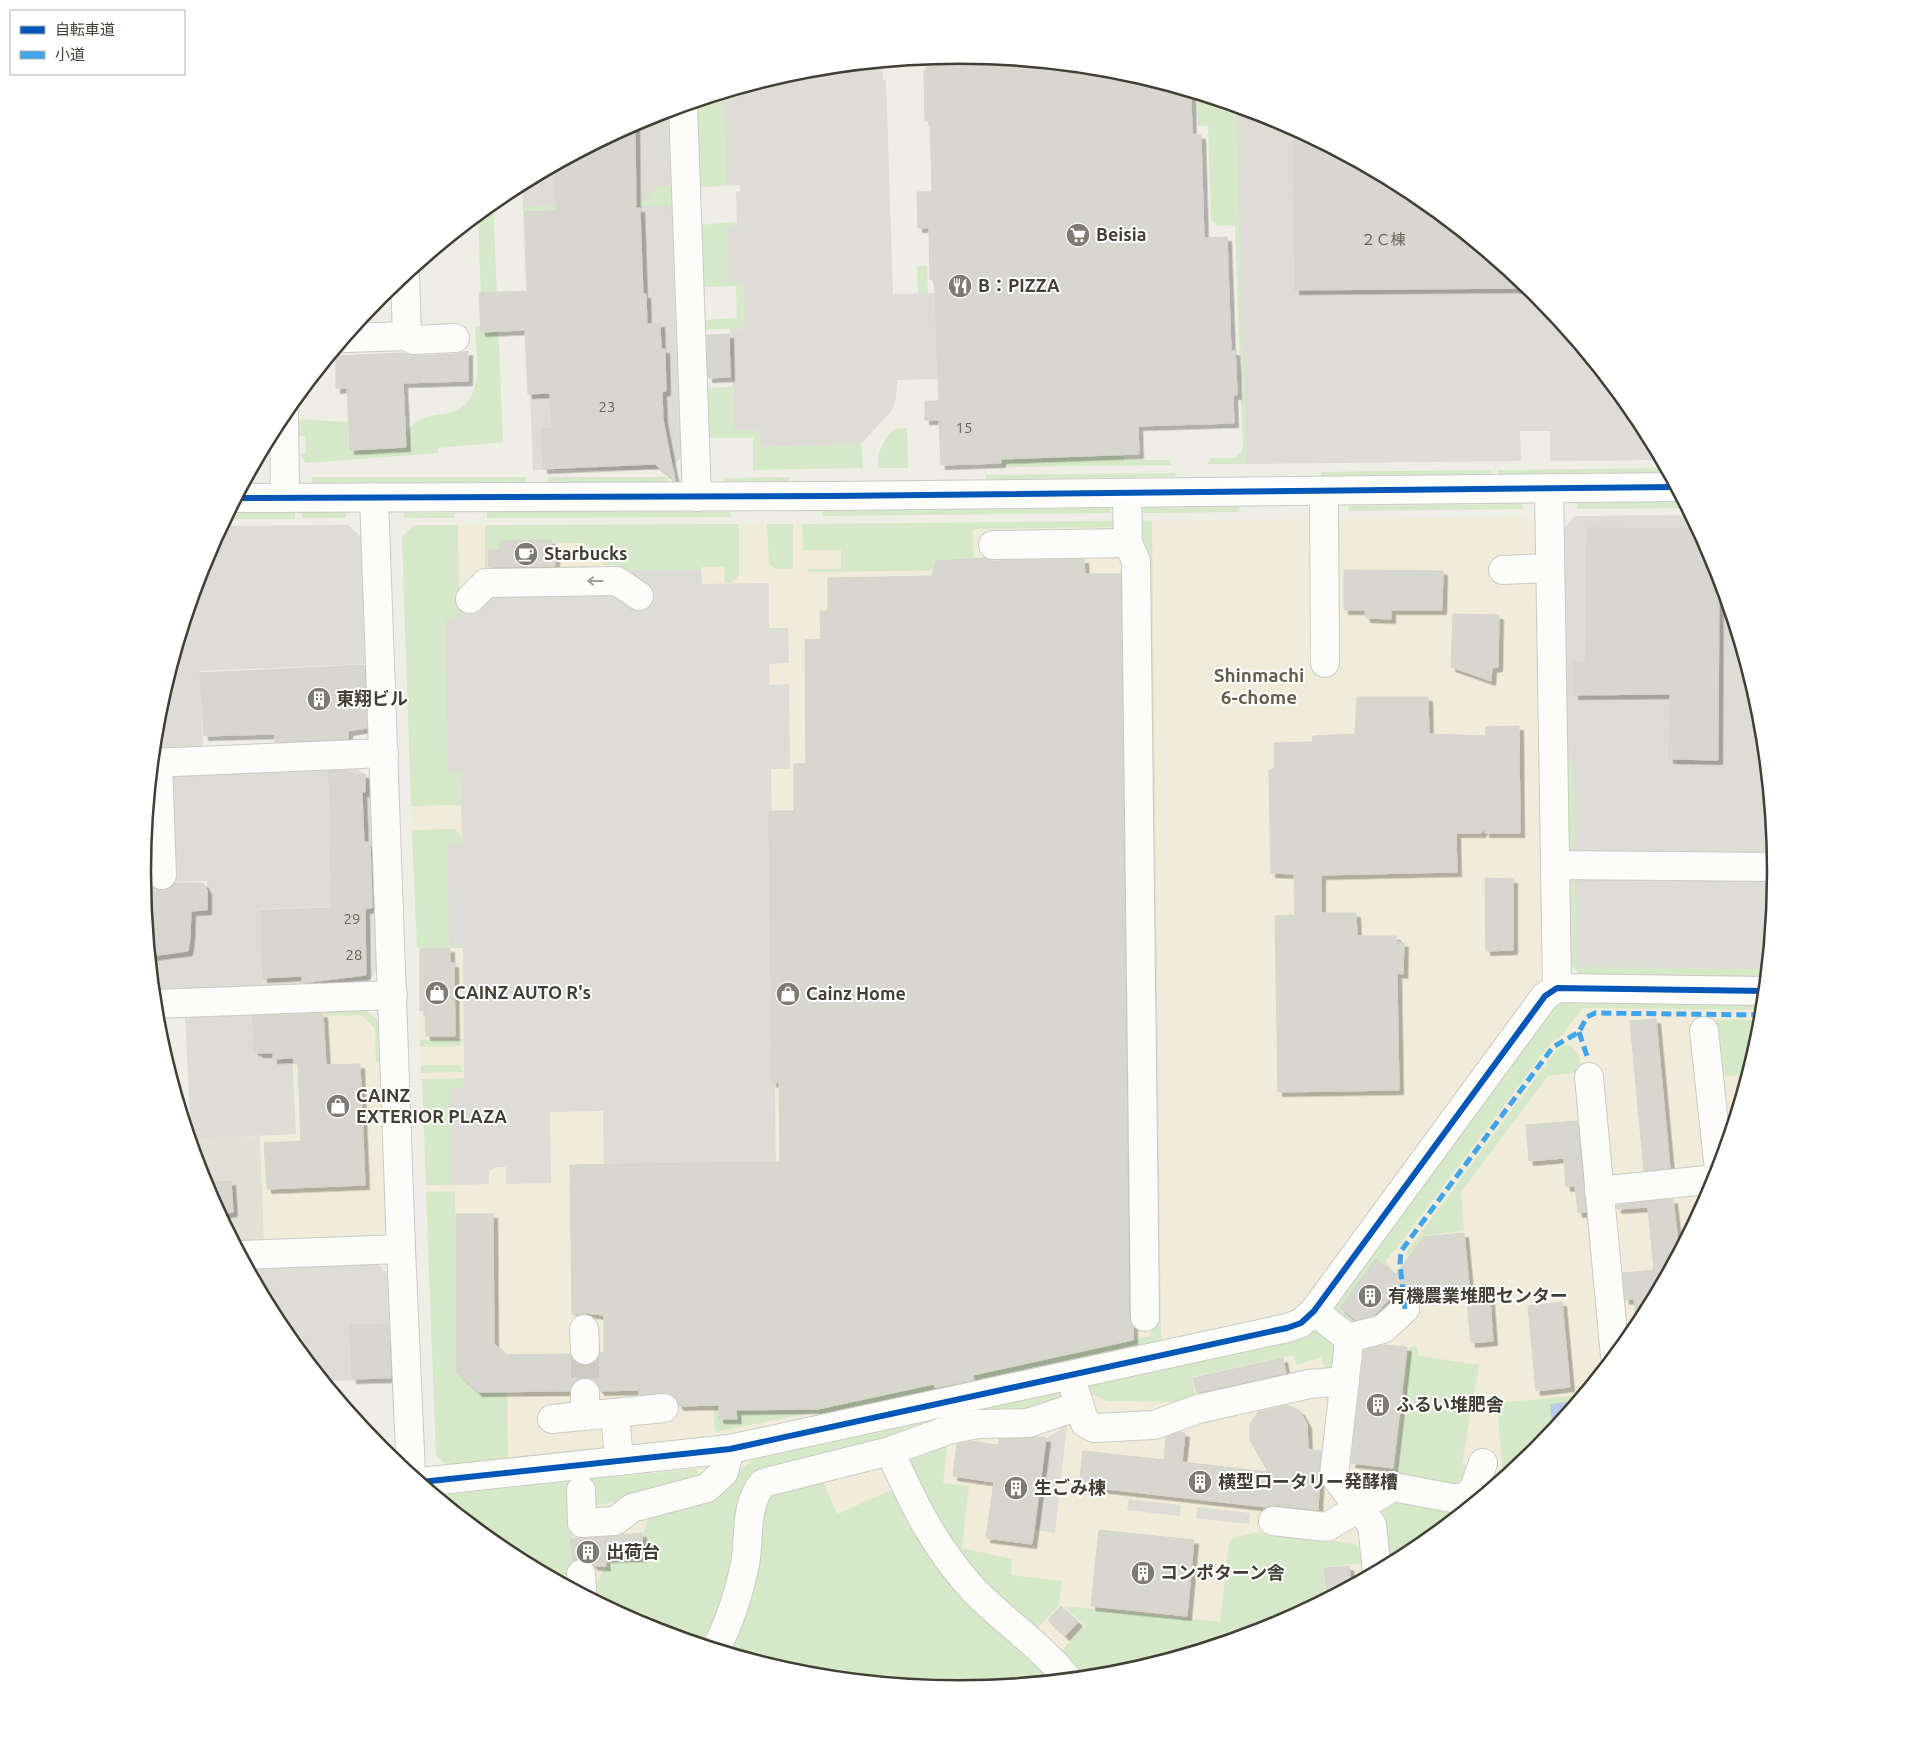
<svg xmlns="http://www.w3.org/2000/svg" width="1919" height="1744" font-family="Ubuntu,'Noto Sans JP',sans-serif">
	<defs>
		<filter id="shadow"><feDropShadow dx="4.5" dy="4.5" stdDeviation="0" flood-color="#0004"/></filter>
	</defs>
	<rect width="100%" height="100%" fill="#eeede6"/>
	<g fill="#e1e0d4">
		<polygon points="375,904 377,970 366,983 263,987 259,909"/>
		<polygon points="260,1136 264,1240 235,1241 205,1184 191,1139"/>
	</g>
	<g fill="#f0ecd9">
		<polygon points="1525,517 1537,529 1542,968 1537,985 1302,1304 1287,1313 731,1437 448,1466 436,1455 402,537 414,525 765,525"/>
		<polygon points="1556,1002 1763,1004 1761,1032 1714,1185 1639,1326 1537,1450 1413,1551 1272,1627 1119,1673 959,1689 800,1673 647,1627 505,1551 444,1500 443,1495 734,1464 1304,1338 1318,1328"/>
		<polygon points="366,1010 379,1021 387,1224 375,1237 264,1240 260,1136 296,1134 290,1013"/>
	</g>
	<g fill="#dddcd5">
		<polygon points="1235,106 1272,117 1414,193 1537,294 1639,418 1661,460 1550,461 1550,431 1520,431 1521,461 1246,464"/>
		<polygon points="668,111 681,457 670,470 533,470 522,184 647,117"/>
		<polygon points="1691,515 1714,560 1761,713 1776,872 1766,977 1581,975 1569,963 1563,529 1575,516"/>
		<polygon points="167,913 170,990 154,991 147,914"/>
		<polygon points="290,1013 296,1134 191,1139 185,1017"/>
		<polygon points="376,1263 389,1275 392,1379 326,1381 280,1326 249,1268"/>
	</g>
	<g fill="#d5e8c7">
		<polygon points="723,94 726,186 699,187 696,102"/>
		<polygon points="1197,94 1235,106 1246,464 1207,464 1211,458 1235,458 1243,450 1235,225 1218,226 1211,219 1208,126 1198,126"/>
		<polygon points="671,186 672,205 523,211 522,207 642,203 657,187"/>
		<polygon points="493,203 497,296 481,297 478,215"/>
		<polygon points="736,222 737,226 728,226 729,282 743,282 745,328 705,330 704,320 737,318 736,286 703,287 700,225"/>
		<polygon points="917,266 927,266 928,293 918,294"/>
		<path d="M498,325l5,117 -65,6v5l-132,10 -6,-9 6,-1 -1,-17h-7l-1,-17 51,3 1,29 57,-3v-16c10,-13 21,-16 37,-18 45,-6 33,-54 32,-87z"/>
		<polygon points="732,387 734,429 759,431 760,447 861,444 863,468 753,470 753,438 708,438 707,388"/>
		<path d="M907,428l1,40h-30c-1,-17 5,-27 16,-39z"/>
		<polygon points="1124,455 1124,460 1169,460 1172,465 1001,467 1001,459"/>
		<polygon points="1666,468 1668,472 1498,474 1498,470"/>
		<polygon points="1491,470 1491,474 1321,476 1321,472"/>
		<polygon points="1176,473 1175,477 986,479 986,475"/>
		<polygon points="312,477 526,477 526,482 312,483"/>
		<polygon points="548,477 667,477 668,482 548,482"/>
		<polygon points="789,477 789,481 724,482 724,478"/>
		<polygon points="1684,502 1687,508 1577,509 1577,503"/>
		<polygon points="1523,504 1523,509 1349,511 1348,506"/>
		<polygon points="1240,507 1239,512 1143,513 1143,508"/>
		<polygon points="1111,508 1111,513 823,516 823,511"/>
		<polygon points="295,512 295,519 233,519 232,513"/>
		<rect x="302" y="512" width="44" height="6"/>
		<polygon points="487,512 731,512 731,517 487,518"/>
		<rect x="404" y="513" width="51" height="5"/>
		<polygon points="1152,520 1161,1341 817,1417 815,1412 715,1432 713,1389 816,1407 816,1410 934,1384 936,1388 974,1380 974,1375 1151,1336 1142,521"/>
		<polygon points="1113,521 1113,527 973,529 974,570 808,572 807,569 841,569 841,550 803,550 802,524"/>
		<path d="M739,524v50c-3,7 -7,9 -14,9l-1,-16h-22l-1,3 -81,1v-6h-17v-8h-12v-8l-8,-6 -80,1 -1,5 -15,1v24h-2v-49z"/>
		<polygon points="767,524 793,524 793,569 775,569 769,564"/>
		<polygon points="414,525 458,525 459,619 445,619 447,773 460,773 461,805 411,806 402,537"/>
		<polygon points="1566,761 1574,761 1575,848 1567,843"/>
		<polygon points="454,829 461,835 461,843 448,843 449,948 417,948 412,830"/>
		<polygon points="1572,883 1576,883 1577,967 1767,969 1766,977 1581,975 1569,963 1568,888"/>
		<path d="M1556,1002l207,2v6l-180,-2 -22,28 -9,5 -156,208 -11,12c8,7 11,14 9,25l-25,-18 -30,40 23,18 -2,3 -30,-18z"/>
		<polygon points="366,1010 379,1021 381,1062 376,1062 375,1028 361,1015 325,1016 324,1011"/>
		<polygon points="1717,1019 1762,1020 1761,1032 1748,1074 1720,1077 1715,1024"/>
		<polygon points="464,1039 459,1046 420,1047 420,1040"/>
		<path d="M1562,1045h8c9,8 11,15 12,27l-34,4 -87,116 3,39 -40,5 -17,22 -1,-5 149,-201z"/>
		<polygon points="421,1065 459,1065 464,1072 421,1073"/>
		<polygon points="464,1078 465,1087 451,1088 451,1185 426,1185 422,1079"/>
		<polygon points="455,1191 457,1372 478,1392 507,1392 508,1459 448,1466 436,1455 426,1192"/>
		<polygon points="1318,1328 1335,1343 1336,1361 1332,1368 1326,1370 1321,1357 1297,1365 1293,1355 1192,1377 1196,1399 1185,1402 1107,1401 1091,1394 1088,1385 1293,1341 1305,1338"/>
		<polygon points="1417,1346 1419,1356 1479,1365 1462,1464 1467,1466 1468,1472 1457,1489 1395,1481 1409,1347"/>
		<path d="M1062,1391l2,13 -290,66 -36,92 -28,84 -63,-19 -57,-30v-4c8,-9 14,-30 26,-34 8,-3 20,-1 28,-1l-1,-25 8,-21 61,-16 40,-36z"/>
		<polygon points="1582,1395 1554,1429 1549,1430 1550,1434 1537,1450 1503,1477 1497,1403"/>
		<polygon points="948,1436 943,1483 969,1486 962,1548 1012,1559 1011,1575 1062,1581 1059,1605 1031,1635 932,1529 906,1450"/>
		<polygon points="695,1469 702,1480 592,1507 591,1479"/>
		<polygon points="822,1480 837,1514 901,1486 1061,1679 959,1689 800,1673 723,1650 762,1494"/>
		<polygon points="570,1481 574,1588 505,1551 444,1500 443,1495"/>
		<polygon points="1395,1494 1467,1508 1413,1551 1384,1567 1378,1514"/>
		<polygon points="1259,1532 1352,1543 1362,1548 1362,1563 1323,1567 1326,1598 1272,1627 1119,1673 1073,1678 1056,1657 1085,1625 1064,1606 1220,1622 1229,1542 1236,1537"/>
	</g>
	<g fill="#dddcd6">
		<polygon points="882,63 883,80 886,80 893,294 935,293 938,379 897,380 896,399 892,410 861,444 760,447 759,431 734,429 730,329 745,328 743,282 729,282 727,226 737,226 736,192 740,191 740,185 726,186 723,94 800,71"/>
		<polygon points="348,525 361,537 365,664 200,671 203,747 155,750 158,712 205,559 222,526"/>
		<polygon points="639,570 701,570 702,584 769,583 769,628 788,628 789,663 769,664 770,685 789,684 790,769 771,769 776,1181 604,1183 603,1111 550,1112 551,1183 506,1184 506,1167 496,1167 489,1171 489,1184 451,1185 451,1088 464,1087 464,1072 463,948 449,948 448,843 461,843 462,836 460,773 447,773 445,619 459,618 458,587 630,585 631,571"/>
		<polygon points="358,769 370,780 375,904 260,909 263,987 170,990 167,913 208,910 207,881 174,882 167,784 173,776"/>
		<polygon points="1067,1425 1055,1533 1036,1530 1047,1438"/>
		<polygon points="1129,1499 1181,1505 1180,1516 1127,1510"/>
		<polygon points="1198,1507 1250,1513 1249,1524 1196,1518"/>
	</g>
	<polygon fill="#b9ccea" points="1577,1401 1559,1424 1552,1424 1550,1404"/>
	<g fill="#d7d6cf" stroke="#d6d4cc" filter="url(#shadow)">
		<polygon points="960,55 1119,71 1191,93 1192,134 1201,135 1204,238 1227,237 1231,351 1235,351 1236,365 1237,395 1233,395 1234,423 1138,426 1139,454 1001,459 1001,463 941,465 939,420 925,420 925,401 939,401 938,379 935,289 933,280 930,280 929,228 918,228 917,192 932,192 930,121 925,121 924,71 926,71 926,63 928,63 928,58"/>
		<polygon points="635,124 636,208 640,208 643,294 646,294 647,324 660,323 661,349 665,349 666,391 662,392 663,419 675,481 655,464 543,469 542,429 552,428 550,393 528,394 525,330 481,332 479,293 528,291 525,212 556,211 555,166"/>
		<polygon points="1294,129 1414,193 1529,288 1295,290"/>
		<polygon points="729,334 730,377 708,378 707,335"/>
		<polygon points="468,351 468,381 403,383 406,447 350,450 347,388 336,389 336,356 402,353 415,356 456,354"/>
		<polygon points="1587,528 1698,529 1714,560 1719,574 1718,760 1669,759 1670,694 1574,695 1574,662 1586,662"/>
		<polygon points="551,540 551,546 555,546 555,566 488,567 488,550 500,550 500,541"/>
		<polygon points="985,558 993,561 1084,559 1085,574 1121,574 1129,1317 1133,1326 1133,1340 973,1375 974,1380 935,1388 934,1384 818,1409 736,1410 737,1419 719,1419 719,1405 679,1406 676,1399 670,1394 639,1395 639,1390 600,1391 593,1380 585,1377 577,1380 570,1391 478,1392 457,1373 456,1214 493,1214 494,1343 506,1355 570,1354 577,1364 586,1366 594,1363 600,1353 604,1353 604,1315 584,1313 572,1315 570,1165 780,1162 779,1082 772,1083 769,811 794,811 794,764 806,764 805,640 821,639 820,611 828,611 828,578 932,576 936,561"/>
		<polygon points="1344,570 1443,571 1442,610 1391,610 1391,619 1366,618 1365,610 1344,610"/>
		<polygon points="1453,614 1499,615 1498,667 1492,668 1491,681 1451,667"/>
		<polygon points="364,665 367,728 348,731 348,739 275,742 275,734 204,736 200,673"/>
		<polygon points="1357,697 1428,697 1429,734 1486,736 1486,727 1519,726 1520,833 1485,833 1485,827 1481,833 1456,833 1457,872 1321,875 1321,913 1356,913 1357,936 1396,936 1396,942 1404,943 1403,974 1397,973 1399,1090 1278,1092 1275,916 1295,915 1294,874 1271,873 1269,771 1275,768 1274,743 1312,742 1313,736 1355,734"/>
		<polygon points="349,770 349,775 365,774 365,792 362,792 364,842 370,842 372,899 372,908 365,909 366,975 302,983 302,976 263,978 261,911 332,908 330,843 332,843 332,819 328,771"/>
		<polygon points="1485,878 1513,879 1513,950 1486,951"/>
		<polygon points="175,883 203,883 207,890 207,910 191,911 190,938 188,951 151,956 144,884 149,884 155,889 163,891 170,888"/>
		<polygon points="450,948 450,963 454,963 455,1036 426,1036 425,1010 420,1011 420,949"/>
		<polygon points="323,1013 326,1065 360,1064 365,1185 267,1189 264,1143 301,1141 298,1063 294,1063 294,1058 273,1059 273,1053 258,1053 258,1051 254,1051 253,1016"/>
		<polygon points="1656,1019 1670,1168 1644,1171 1630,1021"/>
		<polygon points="1577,1121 1586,1212 1578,1213 1575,1186 1566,1187 1564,1158 1529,1161 1526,1125"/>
		<polygon points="231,1181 233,1212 220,1214 204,1183"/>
		<polygon points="1673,1199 1679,1251 1637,1328 1634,1299 1625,1300 1623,1273 1654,1270 1648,1207 1617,1209 1617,1205"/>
		<polygon points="1464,1233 1469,1285 1394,1293 1375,1315 1356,1320 1340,1308 1376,1259 1396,1274 1424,1237"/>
		<polygon points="1490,1300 1493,1341 1471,1343 1467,1302"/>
		<polygon points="1562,1302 1570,1387 1536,1391 1528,1306"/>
		<polygon points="389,1324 391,1378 352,1379 350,1325"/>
		<polygon points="1385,1345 1407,1347 1393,1468 1351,1463 1364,1350"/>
		<polygon points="1283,1358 1286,1373 1197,1393 1193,1378"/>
		<polygon points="1288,1405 1300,1411 1307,1424 1308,1449 1321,1451 1318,1510 1275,1505 1266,1507 1079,1486 1083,1451 1164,1460 1166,1437 1180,1432 1185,1433 1182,1462 1268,1472 1250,1440 1250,1424 1258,1412"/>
		<polygon points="1037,1437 1046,1438 1032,1544 986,1538 994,1482 953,1476 957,1444 971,1441 998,1445 999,1439"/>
		<polygon points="1099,1530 1194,1540 1187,1616 1091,1606"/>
		<polygon points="642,1533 643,1557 605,1558 606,1566 594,1566 588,1560 581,1558 572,1561 571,1539"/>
		<polygon points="1349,1566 1351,1585 1327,1597 1324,1568"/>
		<polygon points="1061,1606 1078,1622 1065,1636 1048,1620"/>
	</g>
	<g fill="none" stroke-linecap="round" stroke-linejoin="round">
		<polyline stroke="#cccac2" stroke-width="28" stroke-dasharray="28 14" stroke-linecap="butt" points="585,1350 585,1393"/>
		<g stroke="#cbcbc4" stroke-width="30">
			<g id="minor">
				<polyline points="683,106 697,497"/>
				<polyline points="407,336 414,340 455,338"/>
				<polyline points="346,338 407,336 405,275"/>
				<polyline points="284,414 285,498"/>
				<polyline points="1549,488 1557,988"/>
				<polyline points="1324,491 1325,663"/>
				<polyline points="374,497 401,1249 411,1474"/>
				<polyline points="237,498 831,496 1676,487"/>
				<polyline points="1128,543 1136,561 1145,1317"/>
				<polyline points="993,545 1128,543 1127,493"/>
				<polyline points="1503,570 1550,568"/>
				<polyline points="470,599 486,583 617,581 639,596"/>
				<polyline points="153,763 384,753"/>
				<polyline points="158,763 162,875"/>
				<polyline points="1555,865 1776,867"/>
				<polyline points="156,1004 393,995"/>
				<polyline points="1704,1031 1719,1170"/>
				<polyline points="1589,1077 1615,1356"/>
				<polyline points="1599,1191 1716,1179"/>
				<polyline points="242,1255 401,1249"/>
				<polyline points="1314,1311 1348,1338 1348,1352 1334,1475 1372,1525 1377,1571"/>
				<polyline points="584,1329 585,1350"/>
				<polyline points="1348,1338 1383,1329 1405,1309"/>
				<polyline points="1074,1388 1085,1423 1094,1428 1154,1425 1198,1409 1309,1384 1345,1381"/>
				<polyline points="585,1393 585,1416"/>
				<polyline points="615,1413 619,1461"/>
				<polyline points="552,1419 664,1408"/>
				<path d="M890,1451c22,50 43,93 80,135 30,33 69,57 97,92"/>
				<polyline points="421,1482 730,1449 1287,1328 1301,1323 1314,1311 1545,996 1557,988 1765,991"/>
				<polyline points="581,1490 582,1523 615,1521 632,1508 707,1488 724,1472 730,1449"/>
				<polyline points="1273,1521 1327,1527 1393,1487 1452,1498 1465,1498 1474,1488 1483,1463"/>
				<polyline points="581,1574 582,1592"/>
				<path d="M716,1648c14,-26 23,-55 29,-84 5,-26 -1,-59 18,-81l127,-32 58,-21 29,-6 51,-1 51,-17"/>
			</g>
		</g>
		<use href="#minor" stroke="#fcfcfb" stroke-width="28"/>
		<g stroke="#3fa4eb" stroke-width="5" stroke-dasharray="10 5" stroke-linecap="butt">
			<polyline points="1579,1032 1588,1059"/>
			<polyline points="1405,1309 1400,1264 1401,1251 1553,1047 1579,1032 1587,1017 1595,1013 1762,1015"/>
		</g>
		<g stroke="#fff" stroke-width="9">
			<g id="cycleway">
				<polyline points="237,498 831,496 1676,487"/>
				<polyline points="421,1482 730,1449 1287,1328 1301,1323 1314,1311 1545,996 1557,988 1765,991"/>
			</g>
		</g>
		<use href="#cycleway" stroke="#0057b8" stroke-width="6"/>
	</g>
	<defs><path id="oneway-shaft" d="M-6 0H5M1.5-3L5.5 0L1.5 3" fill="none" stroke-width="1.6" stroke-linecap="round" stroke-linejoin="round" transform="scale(1.25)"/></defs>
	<use stroke="#9f9e98" href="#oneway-shaft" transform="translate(595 581) rotate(180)"/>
	<defs>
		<g id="supermarket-disc" transform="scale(1.25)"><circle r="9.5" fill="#7e7c72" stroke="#fff"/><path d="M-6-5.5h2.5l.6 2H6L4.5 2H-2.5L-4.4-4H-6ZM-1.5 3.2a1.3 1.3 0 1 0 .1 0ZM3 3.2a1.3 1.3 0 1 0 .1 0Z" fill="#fff"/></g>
		<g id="restaurant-disc" transform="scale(1.25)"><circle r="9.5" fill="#7e7c72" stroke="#fff"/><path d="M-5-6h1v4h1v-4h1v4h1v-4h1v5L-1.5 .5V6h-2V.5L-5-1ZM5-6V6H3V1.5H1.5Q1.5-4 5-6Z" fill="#fff"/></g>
		<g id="cafe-disc" transform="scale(1.25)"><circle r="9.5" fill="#7e7c72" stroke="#fff"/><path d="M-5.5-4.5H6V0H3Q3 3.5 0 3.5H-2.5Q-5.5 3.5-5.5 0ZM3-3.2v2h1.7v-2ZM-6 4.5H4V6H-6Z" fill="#fff"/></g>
		<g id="building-disc" transform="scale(1.25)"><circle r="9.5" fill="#7e7c72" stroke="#fff"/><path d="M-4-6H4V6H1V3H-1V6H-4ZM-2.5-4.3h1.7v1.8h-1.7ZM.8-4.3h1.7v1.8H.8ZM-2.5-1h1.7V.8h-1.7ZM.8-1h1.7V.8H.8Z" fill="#fff"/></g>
		<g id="shop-disc" transform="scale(1.25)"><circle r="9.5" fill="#7e7c72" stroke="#fff"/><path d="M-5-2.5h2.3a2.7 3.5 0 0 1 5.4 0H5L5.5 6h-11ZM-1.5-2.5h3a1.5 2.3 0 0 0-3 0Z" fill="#fff"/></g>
	</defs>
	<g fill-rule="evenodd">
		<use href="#supermarket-disc" x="1078" y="235"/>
		<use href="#restaurant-disc" x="960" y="286"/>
		<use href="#cafe-disc" x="526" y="554"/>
		<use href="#building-disc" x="319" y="699"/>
		<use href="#shop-disc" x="437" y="993"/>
		<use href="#shop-disc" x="788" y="994"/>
		<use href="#shop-disc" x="338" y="1106"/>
		<use href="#building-disc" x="1370" y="1296"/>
		<use href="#building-disc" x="1378" y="1405"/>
		<use href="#building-disc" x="1200" y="1482"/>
		<use href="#building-disc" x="1016" y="1488"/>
		<use href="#building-disc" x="588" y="1552"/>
		<use href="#building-disc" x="1143" y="1573"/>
	</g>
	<g text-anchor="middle" stroke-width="4" stroke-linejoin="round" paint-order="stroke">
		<g font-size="15" fill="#68665c">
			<text x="1383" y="245">２Ｃ棟</text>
			<text x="607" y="412">23</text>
			<text x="964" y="433">15</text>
			<text x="352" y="924">29</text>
			<text x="354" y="960">28</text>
		</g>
		<g font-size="18" font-weight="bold" fill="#423f34" stroke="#fff" text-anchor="start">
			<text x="1096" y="241">Beisia</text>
			<text x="978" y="292">B：PIZZA</text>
			<text x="544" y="560">Starbucks</text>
			<text x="336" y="705">東翔ビル</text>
			<text x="454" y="999">CAINZ AUTO R's</text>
			<text x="806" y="1000">Cainz Home</text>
			<text x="356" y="1102">CAINZ<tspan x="356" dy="21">EXTERIOR PLAZA</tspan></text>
			<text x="1388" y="1302">有機農業堆肥センター</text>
			<text x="1396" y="1411">ふるい堆肥舎</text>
			<text x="1218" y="1488">横型ロータリー発酵槽</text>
			<text x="1034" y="1494">生ごみ棟</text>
			<text x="606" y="1558">出荷台</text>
			<text x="1160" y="1579">コンポターン舎</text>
		</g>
		<g font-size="19" font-weight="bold" fill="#645f4c" stroke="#fff">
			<text x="1259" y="682">Shinmachi<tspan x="1259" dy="22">6-chome</tspan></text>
		</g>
	</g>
	<path d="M0 0H1919V1744H0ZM151 872a808 808 0 1 1 1616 0a808 808 0 1 1-1616 0Z" fill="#fff" fill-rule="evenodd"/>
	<path fill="none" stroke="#423f34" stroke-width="2.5" d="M151 872a808 808 0 1 1 1616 0a808 808 0 1 1-1616 0Z"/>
	<rect x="10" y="10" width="175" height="65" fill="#ffffff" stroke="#b3b2ae"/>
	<rect x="20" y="26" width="25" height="8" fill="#0057b8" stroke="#b3b2ae"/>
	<text x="55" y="35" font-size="15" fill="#423f34">自転車道</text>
	<rect x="20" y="51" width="25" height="8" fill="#3fa4eb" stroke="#b3b2ae"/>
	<text x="55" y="60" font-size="15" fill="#423f34">小道</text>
</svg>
